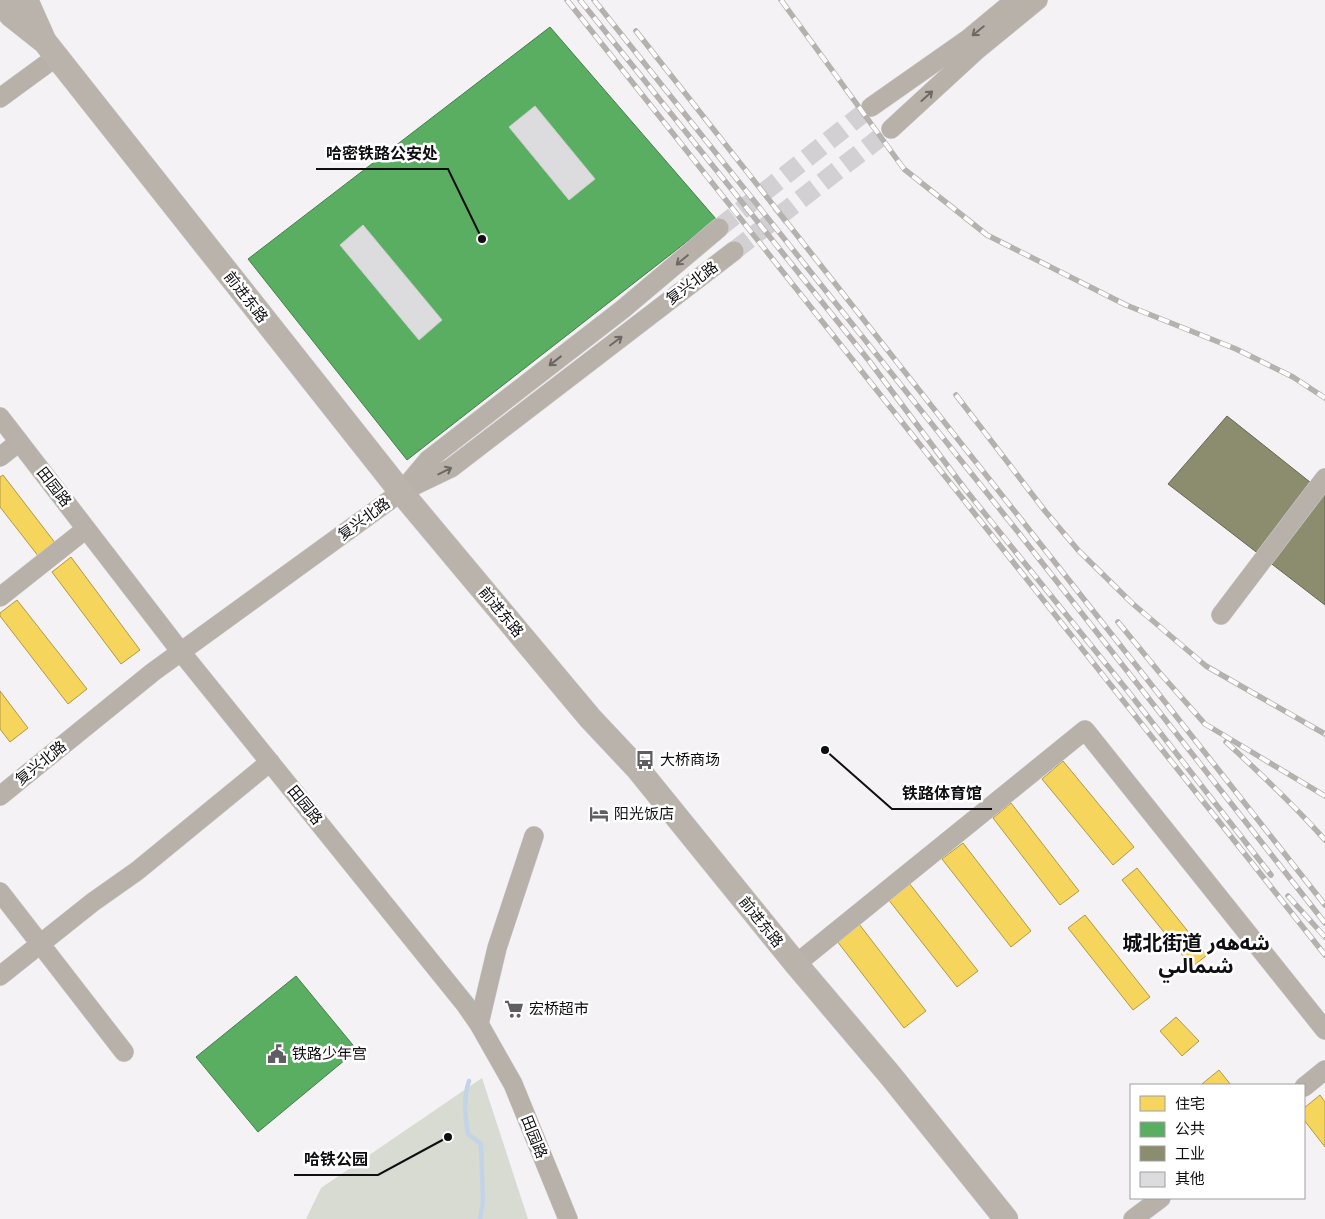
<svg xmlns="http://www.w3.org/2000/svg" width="1325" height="1219" font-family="'Nunito Sans','Noto Sans Arabic','Noto Sans SC',sans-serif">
	<rect width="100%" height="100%" fill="#f4f2f5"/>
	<polygon fill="#d7dbd1" points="482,1078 528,1219 306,1219 321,1188"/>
	<g fill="#f6d55c" stroke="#b19945">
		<polygon points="3,475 56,544 39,557 0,507 0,477"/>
		<polygon points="71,557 140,650 121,664 52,572"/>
		<polygon points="17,600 87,689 68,704 0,616 0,613"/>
		<polygon points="0,691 28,728 10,742 0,729"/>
		<polygon points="1063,761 1134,847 1113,865 1042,779"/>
		<polygon points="1011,803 1079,891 1060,905 993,818"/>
		<polygon points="963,843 1031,931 1011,947 942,859"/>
		<polygon points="1137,868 1207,955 1192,967 1122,880"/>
		<polygon points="909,883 978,971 957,987 888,899"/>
		<polygon points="1085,915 1150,997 1133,1010 1068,928"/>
		<polygon points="859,924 926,1011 904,1028 837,941"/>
		<polygon points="1176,1017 1199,1041 1182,1056 1160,1031"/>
		<polygon points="1219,1070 1231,1085 1203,1085 1202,1084"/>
		<polygon points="1320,1095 1325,1102 1325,1147 1304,1120 1304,1108"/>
	</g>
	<g fill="#5aae61" stroke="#447e49">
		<polygon points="550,27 716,219 407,460 248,259"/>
		<polygon points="296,976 357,1050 258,1132 196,1057"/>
	</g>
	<polygon fill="#8c8c6e" stroke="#666652" points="1227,416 1325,494 1325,605 1168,484"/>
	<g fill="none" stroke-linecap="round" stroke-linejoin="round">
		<path stroke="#c4d4e8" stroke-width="4.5" d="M469,1081c-6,18 -4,34 -1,53l13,10 2,58 -3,17"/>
	</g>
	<g fill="#dcdbdd" stroke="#cecdce">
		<polygon points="535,106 595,179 569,200 509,127"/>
		<polygon points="363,225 442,320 419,340 340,245"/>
	</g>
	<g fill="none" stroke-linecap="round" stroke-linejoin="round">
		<g stroke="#d2d0d3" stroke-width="19" stroke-dasharray="19 9" stroke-linecap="butt">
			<polyline points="719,228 871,107"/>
			<polyline points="734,251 891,129"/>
		</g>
		<g stroke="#cfced0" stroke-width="20">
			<g id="minor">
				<polyline points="0,98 56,57"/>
				<polyline points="871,107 968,39 1015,0"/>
				<polyline points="891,129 977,50 1038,0"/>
				<polyline points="0,417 181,652 465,1004 479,1024 513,1084 568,1219"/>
				<polyline points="0,457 19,442"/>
				<polyline points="407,485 428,460 623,309 719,228"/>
				<polyline points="0,597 86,529"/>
				<polyline points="1221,615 1325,478"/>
				<polyline points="0,796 153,672 401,492 451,468 734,251"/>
				<polyline points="0,892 124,1052"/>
				<polyline points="796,964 1085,730 1325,1030"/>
				<polyline points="0,976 93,902 137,871 270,762"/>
				<polyline points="479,1024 497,948 534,836"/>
				<polyline points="1304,1087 1325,1070"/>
				<polyline points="1133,1219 1161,1198"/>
			</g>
		</g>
		<g stroke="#cfced0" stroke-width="25">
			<g id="major">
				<polyline points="26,0 43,38"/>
				<polyline points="0,2 11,15 45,42 401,492 590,718 637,768 796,964 890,1075 1006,1219"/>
			</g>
		</g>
		<use href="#minor" stroke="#b8b1a9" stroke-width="19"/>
		<use href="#major" stroke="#bab3ab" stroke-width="24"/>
		<g stroke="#b4b1ae" stroke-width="5.5">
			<g id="rail">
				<polyline points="567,0 1325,955"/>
				<polyline points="580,0 870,362 965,489 1127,690 1271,875"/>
				<polyline points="594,0 1018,532 1325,923"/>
				<polyline points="781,0 904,169 987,235 1126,305 1236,349 1293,377 1325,398"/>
				<polyline points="636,31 1325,905"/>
				<polyline points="956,395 1045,511 1078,550 1133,604 1206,666 1325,734"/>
				<polyline points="1118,622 1159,672 1205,724 1325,796"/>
				<path d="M1226,742c34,31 68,63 99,98"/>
				<polyline points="1288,896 1325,937"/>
			</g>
		</g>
		<use href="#rail" stroke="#fff" stroke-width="4" stroke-dasharray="11" stroke-linecap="butt"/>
	</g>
	<defs><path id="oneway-shaft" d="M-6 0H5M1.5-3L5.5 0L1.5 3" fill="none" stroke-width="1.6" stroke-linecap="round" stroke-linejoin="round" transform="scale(1.25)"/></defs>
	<g stroke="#6c6864">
		<use href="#oneway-shaft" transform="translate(978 31) rotate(141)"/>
		<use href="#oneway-shaft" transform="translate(927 96) rotate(-42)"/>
		<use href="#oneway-shaft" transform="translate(682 260) rotate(140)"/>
		<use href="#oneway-shaft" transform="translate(616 341) rotate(-37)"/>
		<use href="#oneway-shaft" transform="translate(555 361) rotate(142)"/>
		<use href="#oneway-shaft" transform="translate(445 471) rotate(-27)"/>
	</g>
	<defs>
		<g id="bus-bare" transform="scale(1.5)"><path d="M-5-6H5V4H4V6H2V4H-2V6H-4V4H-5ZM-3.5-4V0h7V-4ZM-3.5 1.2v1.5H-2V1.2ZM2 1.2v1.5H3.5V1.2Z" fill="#5f5e60" stroke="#fff" stroke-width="2.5" paint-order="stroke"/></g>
		<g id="hotel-bare" transform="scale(1.5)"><path d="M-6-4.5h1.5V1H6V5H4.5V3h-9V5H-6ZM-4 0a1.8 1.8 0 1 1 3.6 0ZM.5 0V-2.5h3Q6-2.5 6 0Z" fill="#5f5e60" stroke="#fff" stroke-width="2.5" paint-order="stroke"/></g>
		<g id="supermarket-bare" transform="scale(1.5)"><path d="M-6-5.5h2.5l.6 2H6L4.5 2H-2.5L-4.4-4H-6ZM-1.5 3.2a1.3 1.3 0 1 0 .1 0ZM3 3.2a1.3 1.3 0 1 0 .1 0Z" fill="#5f5e60" stroke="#fff" stroke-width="2.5" paint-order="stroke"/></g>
		<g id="civic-bare" transform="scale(1.5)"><path d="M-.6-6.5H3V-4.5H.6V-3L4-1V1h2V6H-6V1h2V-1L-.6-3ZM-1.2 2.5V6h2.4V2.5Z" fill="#5f5e60" stroke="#fff" stroke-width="2.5" paint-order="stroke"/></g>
	</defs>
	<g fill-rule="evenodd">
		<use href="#bus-bare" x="645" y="760"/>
		<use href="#hotel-bare" x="599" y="814"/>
		<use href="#supermarket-bare" x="514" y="1009"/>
		<use href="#civic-bare" x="277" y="1054"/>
	</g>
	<g text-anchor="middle" stroke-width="5" stroke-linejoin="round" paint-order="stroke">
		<g font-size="15" fill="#0f0e10" stroke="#fff">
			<text transform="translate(692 283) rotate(-37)" y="5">复兴北路</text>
			<text transform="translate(246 297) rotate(52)" y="5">前进东路</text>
			<text transform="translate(54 487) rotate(52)" y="5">田园路</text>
			<text transform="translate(364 519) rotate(-36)" y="5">复兴北路</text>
			<text transform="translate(501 612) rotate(50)" y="5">前进东路</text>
			<text transform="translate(41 763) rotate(-39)" y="5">复兴北路</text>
			<text transform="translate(305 805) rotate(51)" y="5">田园路</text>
			<text transform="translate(761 922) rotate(51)" y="5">前进东路</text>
			<text transform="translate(534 1137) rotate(68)" y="5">田园路</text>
		</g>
		<g font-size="15" fill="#0f0e10" stroke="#fff" text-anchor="start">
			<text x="660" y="765">大桥商场</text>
			<text x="614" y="819">阳光饭店</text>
			<text x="529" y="1014">宏桥超市</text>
			<text x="292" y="1059">铁路少年宫</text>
		</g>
		<g font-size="20" font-weight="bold" fill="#0f0e10" stroke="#fff">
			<text x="1196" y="950">城北街道 شەھەر<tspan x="1196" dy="23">شىمالىي</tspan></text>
		</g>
	</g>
	<path fill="none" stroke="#0f0e10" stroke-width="2" d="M482 239L448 169H316M825 750L892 809H992M448 1137L378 1175H294"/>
	<g fill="#0f0e10" stroke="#fff" stroke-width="2">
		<circle cx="482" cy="239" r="5"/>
		<circle cx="825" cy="750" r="5"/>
		<circle cx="448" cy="1137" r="5"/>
	</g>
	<g font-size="16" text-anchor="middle" font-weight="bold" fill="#0f0e10" stroke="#fff" stroke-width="5" stroke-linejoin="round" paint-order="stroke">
		<text x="382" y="159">哈密铁路公安处</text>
		<text x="942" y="799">铁路体育馆</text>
		<text x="336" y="1165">哈铁公园</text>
	</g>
	<rect x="1130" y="1084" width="175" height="115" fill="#ffffff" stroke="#9f9f9f"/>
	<rect x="1140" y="1096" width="25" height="15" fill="#f6d55c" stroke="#9f9f9f"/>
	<text x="1175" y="1109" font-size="15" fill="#0f0e10">住宅</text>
	<rect x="1140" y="1122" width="25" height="15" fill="#5aae61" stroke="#9f9f9f"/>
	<text x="1175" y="1134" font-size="15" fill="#0f0e10">公共</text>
	<rect x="1140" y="1146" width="25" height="15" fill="#8c8c6e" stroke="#9f9f9f"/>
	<text x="1175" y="1159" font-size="15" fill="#0f0e10">工业</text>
	<rect x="1140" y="1172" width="25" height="15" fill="#dcdbdd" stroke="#9f9f9f"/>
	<text x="1175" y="1184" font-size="15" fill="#0f0e10">其他</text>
</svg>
